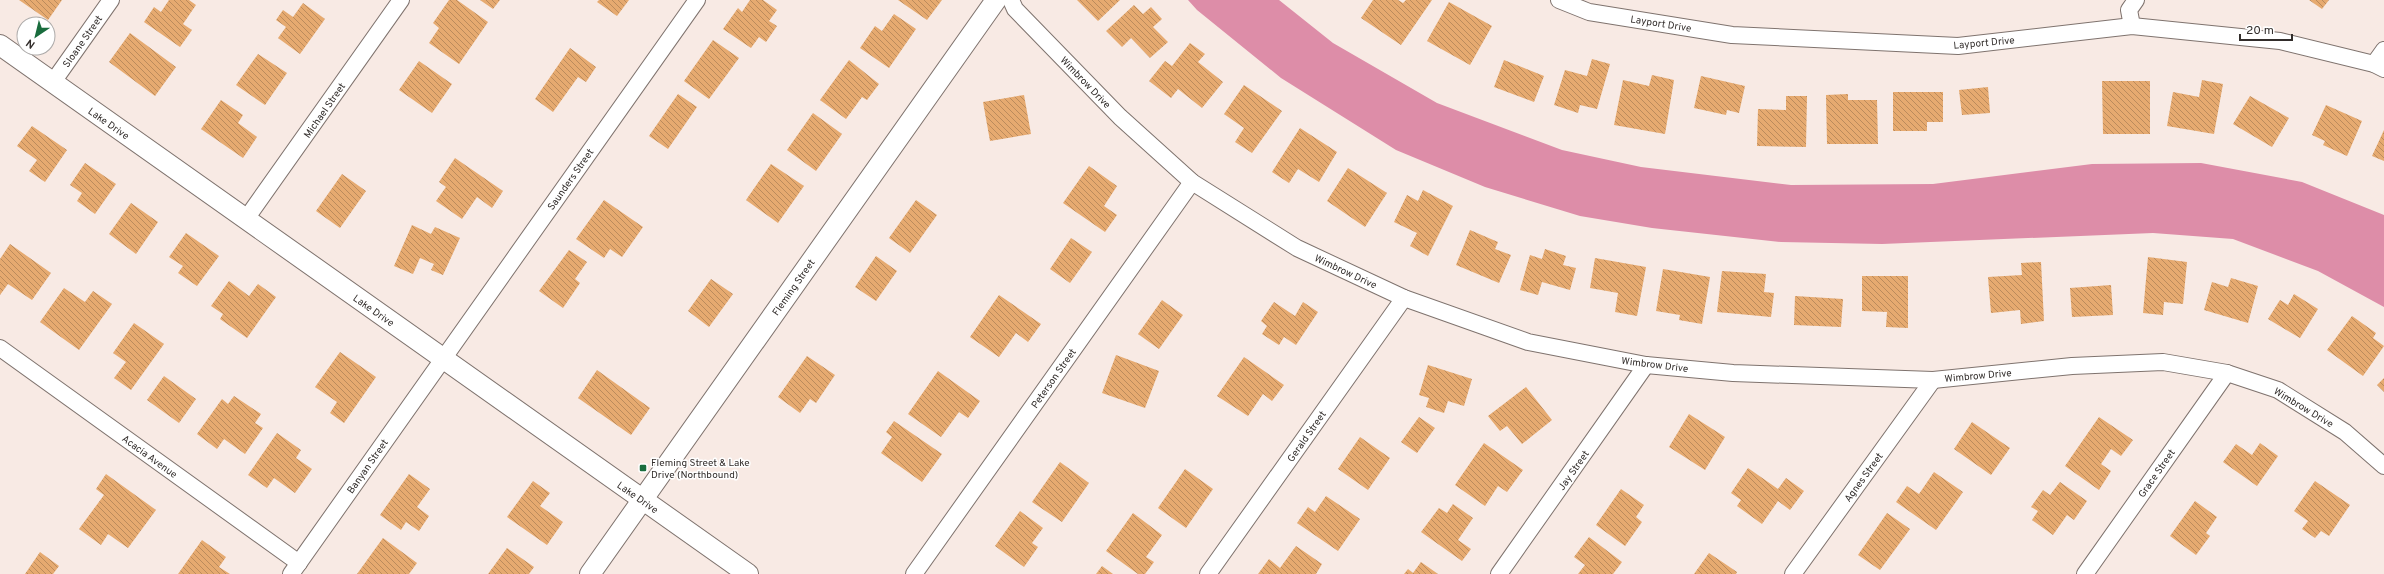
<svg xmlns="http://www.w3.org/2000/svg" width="2384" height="574" font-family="Overpass,sans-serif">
	<defs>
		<pattern id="building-back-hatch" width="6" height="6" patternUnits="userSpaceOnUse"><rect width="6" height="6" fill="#e6aa70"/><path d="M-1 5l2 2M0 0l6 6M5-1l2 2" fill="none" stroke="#bb8b5c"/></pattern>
	</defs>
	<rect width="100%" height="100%" fill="#f8eae4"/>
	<polygon fill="#dd8da8" points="1188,0 1279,0 1333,43 1437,103 1562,150 1641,167 1791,185 1933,184 2092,164 2201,163 2302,182 2384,215 2384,307 2318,271 2233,239 2153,233 1882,244 1781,242 1652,228 1580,216 1485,187 1396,150 1281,78 1197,10"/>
	<g fill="url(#building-back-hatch)">
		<polygon points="19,0 62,0 48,20"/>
		<polygon points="169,0 189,0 196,5 183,24 192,30 180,47 144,22 154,7 161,12"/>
		<polygon points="449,0 457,0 488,22 459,64 429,43 439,28 433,23"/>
		<polygon points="480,0 500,0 493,9"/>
		<polygon points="599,0 629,0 617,16 597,2"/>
		<polygon points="750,0 763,0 777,10 769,21 777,26 766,42 759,37 751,48 723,29 738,8 742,12"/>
		<polygon points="898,0 942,0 927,20"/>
		<polygon points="1077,0 1120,0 1098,21"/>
		<polygon points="1373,0 1398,0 1403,3 1406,0 1432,0 1401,45 1361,18"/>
		<polygon points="2309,0 2329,0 2322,9"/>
		<polygon points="1449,2 1492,26 1470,65 1427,41"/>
		<polygon points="303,3 325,19 300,54 278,38 286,27 276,20 283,10 293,17"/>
		<polygon points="1134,5 1143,14 1151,7 1162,19 1153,27 1168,42 1150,58 1131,38 1122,47 1106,31"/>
		<polygon points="894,14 916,29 889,68 860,48 875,26 882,31"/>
		<polygon points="130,33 176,67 155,96 109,62"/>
		<polygon points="713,40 739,58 709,99 684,81"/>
		<polygon points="1190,43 1205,54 1198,62 1223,82 1202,108 1178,89 1171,98 1149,81 1165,61 1172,66"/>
		<polygon points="570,48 596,67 586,82 578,77 553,112 535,99"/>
		<polygon points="258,54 287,73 265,105 236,85"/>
		<polygon points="1592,59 1610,64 1597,109 1580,105 1578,113 1554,105 1565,70 1587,76"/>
		<polygon points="849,60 879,84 867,100 862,97 846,119 820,100"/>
		<polygon points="1504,60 1544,76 1534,102 1494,87"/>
		<polygon points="419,61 452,84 432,113 399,90"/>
		<polygon points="1652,75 1674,80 1665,134 1614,125 1623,80 1649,86"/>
		<polygon points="1701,76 1745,86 1739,113 1727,110 1726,115 1694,108"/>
		<polygon points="2202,80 2223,84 2214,134 2167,126 2173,92 2199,97"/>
		<polygon points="2102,81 2150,81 2150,134 2103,134"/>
		<polygon points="1244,85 1282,111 1252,153 1235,142 1244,128 1224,114"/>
		<polygon points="1988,87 1990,113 1962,115 1959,90"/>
		<polygon points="1893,92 1943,92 1943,122 1927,122 1927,131 1893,131"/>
		<polygon points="678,94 697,107 668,149 649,136"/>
		<polygon points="1848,94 1848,100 1877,100 1878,144 1827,144 1826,95"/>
		<polygon points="1024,95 1031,134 990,141 983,102"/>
		<polygon points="1786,96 1807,96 1806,147 1757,146 1758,109 1786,110"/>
		<polygon points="2250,96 2289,118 2272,147 2233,124"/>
		<polygon points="221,100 243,115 238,123 257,137 243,158 201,129"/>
		<polygon points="2326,105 2362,121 2347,156 2323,145 2325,141 2312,135"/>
		<polygon points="813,113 842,134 816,171 787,150"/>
		<polygon points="32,126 67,150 45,182 29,171 37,160 17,146"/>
		<polygon points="1300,128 1337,152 1319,182 1298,169 1289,183 1272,172"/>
		<polygon points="2384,130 2384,161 2372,156"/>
		<polygon points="455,158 503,191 492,208 477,197 462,219 436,201 446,187 439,182"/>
		<polygon points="85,163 116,184 95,214 77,201 82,193 70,185"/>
		<polygon points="771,164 804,186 778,223 746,200"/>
		<polygon points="1089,166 1117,186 1104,206 1117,215 1105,232 1063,203"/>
		<polygon points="1348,168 1387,193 1365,227 1327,201"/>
		<polygon points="342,174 366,191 340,228 316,211"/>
		<polygon points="1423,190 1453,206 1428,256 1410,246 1417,233 1394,222 1407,195 1418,201"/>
		<polygon points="604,200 643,227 622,257 610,249 604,258 576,239"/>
		<polygon points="916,200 937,215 910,253 889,238"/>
		<polygon points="131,203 158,222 136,254 109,234"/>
		<polygon points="412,225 431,234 435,227 460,238 443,275 431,270 434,264 420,258 413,274 394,266"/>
		<polygon points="1470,230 1498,242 1495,249 1511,255 1499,283 1456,265"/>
		<polygon points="186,233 219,256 197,286 178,273 183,266 169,257"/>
		<polygon points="1071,238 1092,252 1070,283 1050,269"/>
		<polygon points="10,244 51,273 32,300 8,284 0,295 0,259"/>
		<polygon points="1545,249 1566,256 1563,265 1576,268 1570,290 1542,282 1538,295 1520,290 1530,255 1542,259"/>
		<polygon points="569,250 587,262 575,279 580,283 563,308 539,291"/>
		<polygon points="876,256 897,271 876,301 855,287"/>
		<polygon points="2148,257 2187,262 2183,304 2164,302 2163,315 2143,313"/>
		<polygon points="1595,258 1646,267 1637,316 1615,312 1618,293 1590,288"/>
		<polygon points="2041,262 2044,321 2021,324 2020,310 1991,313 1988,277 2022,275 2021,263"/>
		<polygon points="1663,269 1710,277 1702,324 1679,320 1680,315 1656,311"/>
		<polygon points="1722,271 1766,274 1764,292 1774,293 1771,317 1717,312"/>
		<polygon points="1862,276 1908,276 1908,328 1886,327 1887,312 1862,311"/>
		<polygon points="2231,278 2258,286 2248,323 2204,310 2212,282 2228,287"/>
		<polygon points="711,279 733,294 709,327 688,311"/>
		<polygon points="229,281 249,296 258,284 276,297 247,338 220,319 223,314 211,306"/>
		<polygon points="2111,285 2113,315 2072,317 2070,288"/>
		<polygon points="64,288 85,302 93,291 112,304 79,350 40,322"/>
		<polygon points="2294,294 2318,309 2300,338 2268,319 2280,300 2288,305"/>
		<polygon points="999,295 1041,324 1028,342 1016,333 999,357 970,337"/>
		<polygon points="1795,296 1843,299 1841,327 1794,325"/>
		<polygon points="1162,300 1183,315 1159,349 1138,334"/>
		<polygon points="1274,302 1295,316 1303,302 1318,312 1296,345 1284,337 1279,345 1262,334 1267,326 1261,321"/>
		<polygon points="2352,316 2376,333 2373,338 2384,346 2363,376 2327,350"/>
		<polygon points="134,323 164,344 131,390 114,378 126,362 113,353"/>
		<polygon points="340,352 376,377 344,423 330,413 337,402 315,387"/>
		<polygon points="1116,355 1159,371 1145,408 1102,393"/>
		<polygon points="807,356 835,375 816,403 810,399 800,413 778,397"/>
		<polygon points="1244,357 1284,385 1272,401 1263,394 1248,416 1217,396"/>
		<polygon points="1428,365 1472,379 1464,406 1448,401 1444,413 1426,407 1429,398 1419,395"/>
		<polygon points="597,370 650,408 631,435 578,398"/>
		<polygon points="938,371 980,401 968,418 959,412 941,437 908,414"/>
		<polygon points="164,376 196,399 179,423 147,400"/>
		<polygon points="2384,378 2384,392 2377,385"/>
		<polygon points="1526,387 1552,420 1522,444 1507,426 1500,431 1488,416"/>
		<polygon points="234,396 261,414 255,423 263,428 245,454 224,439 217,449 197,434 222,399 228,404"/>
		<polygon points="1689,414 1725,437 1705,470 1669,447"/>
		<polygon points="1419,417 1435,428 1417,453 1401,442"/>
		<polygon points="2099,417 2133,440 2121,456 2111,449 2101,464 2111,471 2099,490 2065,466"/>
		<polygon points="894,421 942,454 922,482 881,453 892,437 886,432"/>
		<polygon points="1972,422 2010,448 1991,475 1954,449"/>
		<polygon points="277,433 301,450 296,458 312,469 295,493 274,478 267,488 248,475"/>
		<polygon points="1360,437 1390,458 1368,490 1338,469"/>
		<polygon points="1484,443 1523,470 1507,492 1498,486 1485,506 1455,485"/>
		<polygon points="2260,443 2278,456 2257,486 2223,462 2236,444 2252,455"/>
		<polygon points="1060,462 1089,483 1062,522 1032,502"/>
		<polygon points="1748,468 1778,489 1786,478 1804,491 1790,510 1778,501 1762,524 1737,506 1741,500 1731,493"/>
		<polygon points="1185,469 1213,489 1186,528 1158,508"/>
		<polygon points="1934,472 1963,492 1936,530 1896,502 1907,486 1919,494"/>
		<polygon points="106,474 156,510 128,548 108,534 101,545 79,529 104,495 96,489"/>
		<polygon points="409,474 430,489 417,507 429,516 419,531 406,522 401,530 380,515"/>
		<polygon points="533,481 550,493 540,506 563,522 547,545 507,517"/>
		<polygon points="2315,481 2350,505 2329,536 2321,531 2315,538 2302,529 2308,521 2294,511"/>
		<polygon points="2060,482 2087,501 2074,520 2067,515 2053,535 2032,520 2038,511 2031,507 2043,490 2050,495"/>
		<polygon points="1621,489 1644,505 1636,517 1642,522 1625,546 1596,525"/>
		<polygon points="1326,496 1360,519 1338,551 1297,523 1308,507 1315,512"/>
		<polygon points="2195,501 2217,517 2206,533 2210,536 2196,555 2170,536"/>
		<polygon points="1453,504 1473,518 1458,540 1471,549 1462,561 1421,532 1439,508 1447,513"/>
		<polygon points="1020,511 1043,528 1032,543 1038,547 1024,567 995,546"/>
		<polygon points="1133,513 1162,535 1146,557 1154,562 1145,574 1138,574 1106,551"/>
		<polygon points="1887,513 1910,529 1880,570 1858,555"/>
		<polygon points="1589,537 1622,562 1613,574 1578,574 1585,565 1574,557"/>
		<polygon points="383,538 417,563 409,574 357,574"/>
		<polygon points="202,540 226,557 219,567 230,574 178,574"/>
		<polygon points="1296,546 1322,564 1316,574 1258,574 1269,559 1280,568"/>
		<polygon points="507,548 534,567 529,574 488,574"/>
		<polygon points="40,552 59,566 53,574 25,574"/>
		<polygon points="1709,553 1737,572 1736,574 1694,574"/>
		<polygon points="1421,562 1438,574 1404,574 1408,569 1413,573"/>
		<polygon points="1102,566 1113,574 1096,574"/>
	</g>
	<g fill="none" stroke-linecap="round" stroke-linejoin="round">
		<g stroke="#7f736e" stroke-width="18">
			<g id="minor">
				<polyline points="1011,0 1015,9 1120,117 1192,182 1297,248 1404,298 1528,342 1646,365 1733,373 1933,380 2072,366 2163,362 2227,373 2278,390 2345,432 2384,466"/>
				<polyline points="1559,0 1589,12 1732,35 1958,46 2132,26 2280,41 2374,64 2384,69"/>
				<polyline points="2132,26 2129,10 2136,0"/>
				<polyline points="2374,64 2384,50"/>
				<polyline points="53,82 111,0"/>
				<polyline points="246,219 401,0"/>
				<polyline points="0,348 299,563"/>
				<polyline points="291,574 697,0"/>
				<polyline points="914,574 1192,182"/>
				<polyline points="1208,574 1404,298"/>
				<polyline points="1499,574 1646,365"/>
				<polyline points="1793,574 1933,380"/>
				<polyline points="2085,574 2227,373"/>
			</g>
		</g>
		<g stroke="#7f736e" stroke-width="22">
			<g id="tertiary">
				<polyline points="0,45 748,574"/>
				<polyline points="590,574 996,0"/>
			</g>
		</g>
		<use href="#minor" stroke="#fff" stroke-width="16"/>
		<use href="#tertiary" stroke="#fff" stroke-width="20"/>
	</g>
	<rect fill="#196c3d" stroke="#fff" stroke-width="1.5" x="639" y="464" width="8" height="8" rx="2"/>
	<g text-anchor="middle" stroke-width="3" stroke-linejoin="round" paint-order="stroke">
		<g font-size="10" fill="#322d2b" stroke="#fff">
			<text transform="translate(1661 23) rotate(9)" y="4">Layport Drive</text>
			<text transform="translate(82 41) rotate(-55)" y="4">Sloane Street</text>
			<text transform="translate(1984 42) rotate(-5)" y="4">Layport Drive</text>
			<text transform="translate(1086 82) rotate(46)" y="4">Wimbrow Drive</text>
			<text transform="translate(324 110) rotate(-55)" y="4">Michael Street</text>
			<text transform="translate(109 123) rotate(35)" y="4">Lake Drive</text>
			<text transform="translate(570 179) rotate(-55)" y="4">Saunders Street</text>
			<text transform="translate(1346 271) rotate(25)" y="4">Wimbrow Drive</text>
			<text transform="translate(793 287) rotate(-55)" y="4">Fleming Street</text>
			<text transform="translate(374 310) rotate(35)" y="4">Lake Drive</text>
			<text transform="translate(1655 364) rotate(7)" y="4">Wimbrow Drive</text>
			<text transform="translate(1978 375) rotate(-5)" y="4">Wimbrow Drive</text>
			<text transform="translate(1053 378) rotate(-55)" y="4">Peterson Street</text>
			<text transform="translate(2304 407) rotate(31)" y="4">Wimbrow Drive</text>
			<text transform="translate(1306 436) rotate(-55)" y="4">Gerald Street</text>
			<text transform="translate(150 456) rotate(36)" y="4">Acacia Avenue</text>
			<text transform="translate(367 466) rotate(-55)" y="4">Banyan Street</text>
			<text transform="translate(1573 470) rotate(-55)" y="4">Jay Street</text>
			<text transform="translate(2156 473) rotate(-55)" y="4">Grace Street</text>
			<text transform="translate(1863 477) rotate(-54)" y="4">Agnes Street</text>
			<text transform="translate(638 497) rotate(35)" y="4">Lake Drive</text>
		</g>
		<g font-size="10" fill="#322d2b" stroke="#fff" text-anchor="start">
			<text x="651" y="466">Fleming Street &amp; Lake<tspan x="651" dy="12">Drive (Northbound)</tspan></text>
		</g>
	</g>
	<g transform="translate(36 36) rotate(215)"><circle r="19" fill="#ffffff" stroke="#adabaa"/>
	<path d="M0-3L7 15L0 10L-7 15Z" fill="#196c3d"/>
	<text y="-6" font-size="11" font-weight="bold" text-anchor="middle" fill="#322d2b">N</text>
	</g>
	<path d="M2240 34v6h52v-6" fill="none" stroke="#322d2b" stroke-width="2"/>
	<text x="2246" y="34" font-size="12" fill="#322d2b" stroke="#ffffff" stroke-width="3" paint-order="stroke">20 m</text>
</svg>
